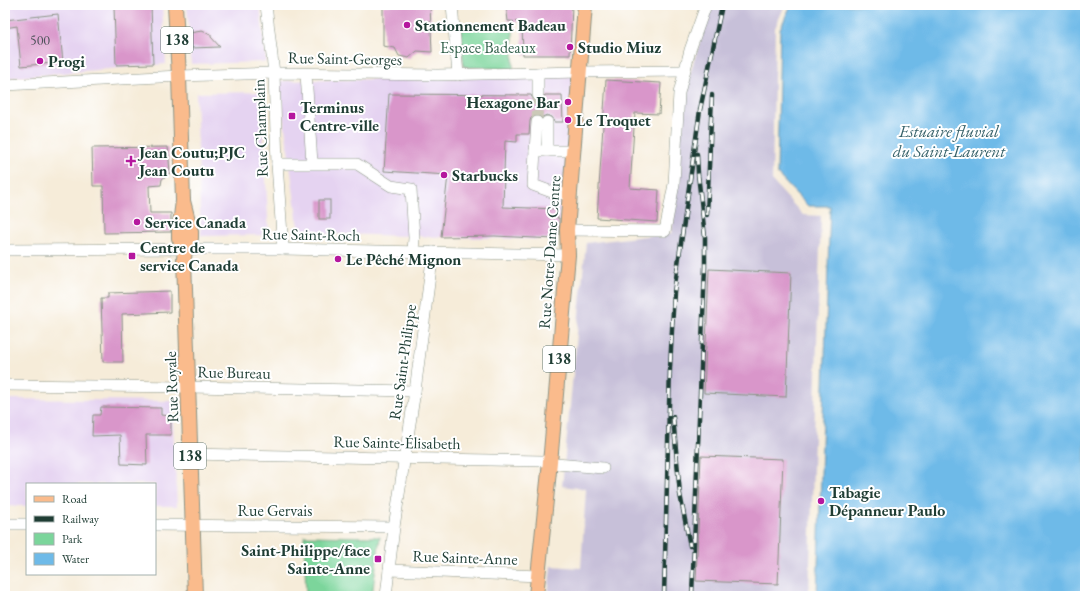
<svg xmlns="http://www.w3.org/2000/svg" width="1090" height="601" font-family="'EB Garamond',serif">
	<rect width="100%" height="100%" fill="#fff"/>
	<filter id="ink" filterUnits="userSpaceOnUse"><feTurbulence type="fractalNoise" baseFrequency=".025" numOctaves="2"/><feDisplacementMap in="SourceGraphic" scale="8" xChannelSelector="R" yChannelSelector="G"/><feConvolveMatrix kernelMatrix="1 2 1 2 8 2 1 2 1" color-interpolation-filters="sRGB"/></filter>
	<filter id="wash" filterUnits="userSpaceOnUse"><feTurbulence type="fractalNoise" baseFrequency=".012" numOctaves="4" result="noise"/><feDisplacementMap in="SourceGraphic" scale="16" xChannelSelector="R" yChannelSelector="G"/><feGaussianBlur stdDeviation="0.9" result="paint"/><feColorMatrix in="noise" values="0 0 0 0 0 0 0 0 0 0 0 0 0 0 0 0 0 1.4 0 .05"/><feComposite in="paint" operator="in"/></filter>
	<g filter="url(#wash)">
		<rect width="100%" height="100%" fill="#f6ecd9"/>
		<g fill="#e5d3f1">
			<polygon points="5,5 162,5 166,64 5,78"/>
			<polygon points="187,5 260,5 266,62 191,64"/>
			<polygon points="585,75 556,240 299,233 279,81"/>
			<polygon points="261,92 269,235 201,236 196,93"/>
			<polygon points="5,399 172,401 177,506 155,506 155,484 27,484 27,506 5,506"/>
		</g>
		<polygon fill="#c7c0d9" points="711,5 785,5 775,28 772,181 803,215 821,216 809,596 548,596 551,566 581,568 586,489 562,486 586,243 672,233 683,97"/>
		<g fill="#7bd59b" stroke="#4d8968">
			<polygon points="460,24 513,26 513,69 464,67"/>
			<polygon points="304,536 380,537 372,596 306,596"/>
		</g>
		<polygon fill="#6ebae8" stroke="#467c8e" points="791,5 1085,5 1085,596 817,596 830,206 808,206 777,174 780,29"/>
		<g id="blocks">
			<g fill="#d996ca">
				<polygon points="151,5 153,64 116,65 114,7"/>
				<polygon points="383,5 430,5 432,52 417,51 409,58 399,56 395,48 383,46"/>
				<polygon points="506,5 572,5 570,55 523,55 522,22 508,21"/>
				<polygon points="58,14 63,62 21,66 17,26 5,28 5,20"/>
				<polygon points="202,31 211,35 211,37 220,47 191,48 189,33"/>
				<polygon points="606,80 661,83 659,114 635,113 630,188 659,190 657,222 597,218"/>
				<polygon points="389,94 531,95 534,101 538,102 542,101 545,95 562,95 563,122 554,122 553,118 547,115 542,117 538,115 534,116 531,118 530,121 529,134 517,134 517,142 505,141 503,207 558,209 557,218 559,218 559,231 555,231 555,239 495,236 441,237 448,175 384,171"/>
				<polygon points="168,147 170,173 162,179 161,185 149,186 150,213 171,213 171,232 104,233 103,186 93,186 92,148"/>
				<rect x="319" y="200" width="11" height="19"/>
				<polygon points="709,269 791,273 786,397 704,393"/>
				<polygon points="170,291 170,312 122,314 123,362 103,362 101,298 108,298 108,293"/>
				<polygon points="101,407 161,408 161,415 171,416 171,435 146,435 147,465 121,464 120,435 92,436 93,415 100,415"/>
				<polygon points="701,456 783,459 778,584 696,581"/>
			</g>
		</g>
	</g>
	<g filter="url(#ink)">
		<use href="#blocks" fill-opacity="0" stroke="#8a9486" stroke-width="1"/>
		<g fill="none" stroke-linecap="round" stroke-linejoin="round">
			<polyline stroke="#cbc9b8" stroke-width="11" stroke-dasharray="11 5.5" stroke-linecap="butt" points="537,122 538,95"/>
			<g stroke="#8a9486" stroke-width="12">
				<g id="minor">
					<polyline points="266,5 274,73 277,164 283,249"/>
					<polyline points="452,5 458,75"/>
					<polyline points="306,74 312,163"/>
					<polyline points="5,85 179,76 274,73 438,75 580,72 684,71"/>
					<polyline points="538,95 538,73"/>
					<polyline points="535,151 537,122"/>
					<polyline points="547,151 547,122"/>
					<polyline points="277,164 357,164 391,186 411,189 414,238 413,251"/>
					<polyline points="570,195 552,192 533,185 535,151 573,151"/>
					<polyline points="567,230 665,231 674,184 679,93 690,50 706,5"/>
					<polyline points="5,250 185,249 283,249 568,255"/>
					<polyline points="5,385 187,387 415,391"/>
					<polyline points="190,454 543,461 556,464 603,468"/>
					<polyline points="5,524 27,524"/>
					<polyline points="155,525 394,527"/>
					<polyline points="389,570 539,576"/>
					<polyline points="386,596 394,527 415,391 433,252"/>
				</g>
			</g>
			<g stroke="#8a9486" stroke-width="16">
				<g id="major">
					<polyline points="175,5 179,76 183,201 179,232 179,238 185,249"/>
					<polyline points="183,201 191,232 191,238 185,249 184,259 195,596"/>
					<polyline points="536,596 551,452 568,255 567,230 585,5"/>
				</g>
			</g>
			<use href="#minor" stroke="#fff" stroke-width="11"/>
			<use href="#major" stroke="#fabb8c" stroke-width="14"/>
			<g stroke="#1f3d34" stroke-width="4.5">
				<g id="rail">
					<polyline points="707,215 712,95"/>
					<polyline points="673,417 680,494 690,546"/>
					<polyline points="664,596 670,368 674,292 700,110 722,5"/>
					<polyline points="692,596 705,267 705,237 698,174 697,154"/>
				</g>
			</g>
			<use href="#rail" stroke="#fff" stroke-width="3" stroke-dasharray="9" stroke-linecap="butt"/>
		</g>
	</g>
	<g fill="#b5179e" stroke="#fff" stroke-width="1.5">
		<circle cx="407" cy="25" r="4"/>
		<circle cx="570" cy="47" r="4"/>
		<circle cx="40" cy="61" r="4"/>
		<circle cx="568" cy="102" r="4"/>
		<rect x="288" y="112" width="8" height="8" rx="2"/>
		<circle cx="568" cy="120" r="4"/>
		<path d="M129 155h4v4h4v4h-4v4h-4v-4h-4v-4h4z"/>
		<circle cx="444" cy="175" r="4"/>
		<circle cx="137" cy="222" r="4"/>
		<rect x="128" y="252" width="8" height="8" rx="2"/>
		<circle cx="338" cy="259" r="4"/>
		<circle cx="821" cy="501" r="4"/>
		<rect x="374" y="555" width="8" height="8" rx="2"/>
	</g>
	<g text-anchor="middle" stroke-width="4" stroke-linejoin="round" paint-order="stroke">
		<g font-size="14" fill="#4e535a">
			<text x="40" y="45">500</text>
		</g>
		<g fill="#fff" stroke="#627771" stroke-width="1">
			<rect x="161" y="27" width="32" height="26" rx="3"/>
			<rect x="543" y="346" width="32" height="26" rx="3"/>
			<rect x="174" y="443" width="32" height="26" rx="3"/>
		</g>
		<g font-size="15" font-weight="bold" fill="#1f3d34">
			<text x="177" y="45">138</text>
			<text x="559" y="364">138</text>
			<text x="190" y="461">138</text>
		</g>
		<g font-size="16" font-weight="bold" fill="#1f3d34" stroke="#fff" text-anchor="start">
			<text x="415" y="31">Stationnement Badeau</text>
			<text x="578" y="53">Studio Miuz</text>
			<text x="48" y="67">Progi</text>
			<text x="560" y="108" text-anchor="end">Hexagone Bar</text>
			<text x="300" y="113">Terminus<tspan x="300" dy="18">Centre-ville</tspan></text>
			<text x="576" y="126">Le Troquet</text>
			<text x="139" y="158">Jean Coutu;PJC<tspan x="139" dy="18">Jean Coutu</tspan></text>
			<text x="452" y="181">Starbucks</text>
			<text x="145" y="228">Service Canada</text>
			<text x="140" y="253">Centre de<tspan x="140" dy="18">service Canada</tspan></text>
			<text x="346" y="265">Le Pêché Mignon</text>
			<text x="829" y="498">Tabagie<tspan x="829" dy="18">Dépanneur Paulo</tspan></text>
			<text x="370" y="556" text-anchor="end">Saint-Philippe/face<tspan x="370" dy="18">Sainte-Anne</tspan></text>
		</g>
		<g font-size="16" fill="#36634e" stroke="#fff">
			<text x="488" y="53">Espace Badeaux</text>
		</g>
		<g font-size="16" fill="#1f3d34" stroke="#fff">
			<text transform="translate(345 58) rotate(1)" y="6">Rue Saint-Georges</text>
			<text transform="translate(260 128) rotate(-92)" y="6">Rue Champlain</text>
			<text transform="translate(311 234) rotate(1)" y="6">Rue Saint-Roch</text>
			<text transform="translate(549 252) rotate(-86)" y="6">Rue Notre-Dame Centre</text>
			<text transform="translate(402 362) rotate(-82)" y="6">Rue Saint-Philippe</text>
			<text transform="translate(234 372) rotate(1)" y="6">Rue Bureau</text>
			<text transform="translate(171 387) rotate(-92)" y="6">Rue Royale</text>
			<text transform="translate(397 442) rotate(1)" y="6">Rue Sainte-Élisabeth</text>
			<text x="275" y="516">Rue Gervais</text>
			<text transform="translate(465 557) rotate(2)" y="6">Rue Sainte-Anne</text>
		</g>
		<g font-size="17" font-style="italic" fill="#37626a" stroke="#fff">
			<text x="949" y="137">Estuaire fluvial<tspan x="949" dy="20">du Saint-Laurent</tspan></text>
		</g>
	</g>
	<rect width="1090" height="601" fill="none" stroke="#fff" stroke-width="20"/>
	<rect x="26" y="483" width="130" height="92" fill="#ffffff" stroke="#a5b1ae"/>
	<rect x="34" y="496" width="20" height="6" fill="#fabb8c" stroke="#a5b1ae"/>
	<text x="62" y="503" font-size="12" fill="#1f3d34">Road</text>
	<rect x="34" y="516" width="20" height="6" fill="#1f3d34" stroke="#a5b1ae"/>
	<text x="62" y="523" font-size="12" fill="#1f3d34">Railway</text>
	<rect x="34" y="533" width="20" height="12" fill="#7bd59b" stroke="#a5b1ae"/>
	<text x="62" y="543" font-size="12" fill="#1f3d34">Park</text>
	<rect x="34" y="553" width="20" height="12" fill="#6ebae8" stroke="#a5b1ae"/>
	<text x="62" y="563" font-size="12" fill="#1f3d34">Water</text>
</svg>
